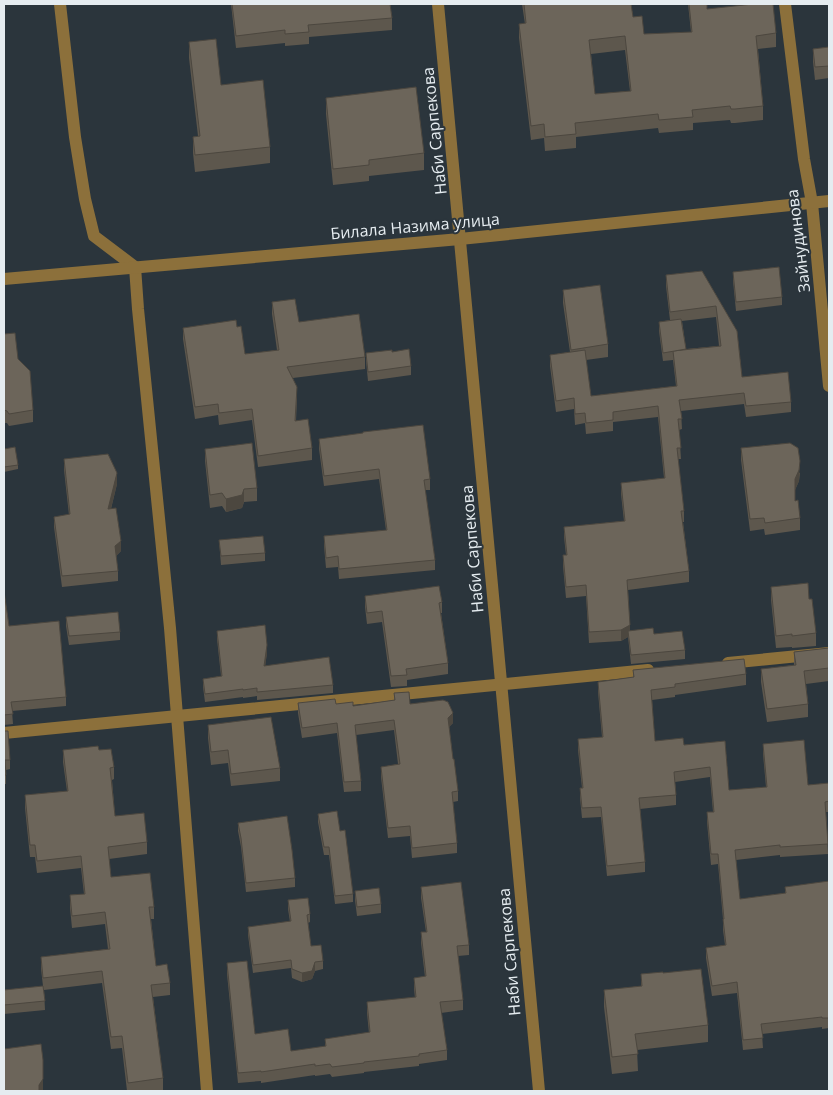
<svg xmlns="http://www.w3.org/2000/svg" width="833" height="1095" font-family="'Open Sans',sans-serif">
	<rect width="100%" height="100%" fill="#2b353c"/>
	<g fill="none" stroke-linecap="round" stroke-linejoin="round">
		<g stroke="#8c703b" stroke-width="12">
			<polyline points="60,4 75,137 85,199 94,236 135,267 138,309 170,628 207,1091"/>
			<polyline points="438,4 539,1091"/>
			<polyline points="785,4 804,159 812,203 829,386"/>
			<polyline points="4,279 460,239 829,201"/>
			<polyline points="728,663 829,653"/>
			<polyline points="4,733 648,670"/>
		</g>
	</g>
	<g fill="#5d574d" fill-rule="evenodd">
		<polygon points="231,4 390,4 392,18 392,30 309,37 309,44 285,46 285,43 236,48"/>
		<path d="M522,4h109l2,13 11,17 47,-2 -3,-28h19v5l69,24v14l-18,2 5,57v14l-28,3h-4l-1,-3 -37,3v7l-34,3 -1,-5 -82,9v11l-31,3 -1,-13 -13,2 -12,-102v-14h6zM625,50l5,41 -35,3 -4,-40z"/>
		<polygon points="189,42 221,85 270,147 270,163 195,172 193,153 193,137 198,136 189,58"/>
		<polygon points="829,47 829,78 815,80 813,62 813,49"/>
		<polygon points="326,98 424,153 424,170 369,176 369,181 333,185 326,114"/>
		<path d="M702,271l35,60 5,46 49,25v10l-45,5 -2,-13 -63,7 1,18 -3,1 2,29h-3l6,52v11h-1l6,49v11l-61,8 2,41 24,3 31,16v9l-54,5 -3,-27 -7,4 -32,2 -3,-47 -20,2 -3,-32v-11h3l-2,-18v-10l60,-6 -3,-27v-11l43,-5 -6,-61 -45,5v9l-27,3 -1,-11 -10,2 -1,-16 -18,3 -6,-46v-11l20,-3 -7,-49v-13l45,54v13l-22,3 5,36 85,-10 -3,-26 -10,1 -4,-30v-9l11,-2 -4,-34v-11zM716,317l3,29 -33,3 -4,-28z"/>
		<polygon points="733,272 782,297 782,305 736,311 733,281"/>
		<polygon points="272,302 299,322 365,357 365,369 293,378 297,399 296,421 312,448 312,460 258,467 252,420 219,425 218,415 195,419 183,339 183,328 237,327 245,354 277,350 272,314"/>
		<polygon points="4,334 18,359 33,410 33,422 9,426 7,423 4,423"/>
		<polygon points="392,352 411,366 411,375 368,381 366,361 366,353"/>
		<polygon points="319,439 430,479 430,490 425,490 435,560 435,570 339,579 338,567 326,568 324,546 324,536 386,530 379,479 324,486 319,449"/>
		<polygon points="741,448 800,473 799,481 795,490 795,501 800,518 800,530 765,535 764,529 750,531 741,460"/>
		<polygon points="4,449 18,465 18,469 4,472"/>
		<polygon points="205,449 257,488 257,501 244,502 242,508 226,512 222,506 210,508 205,461"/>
		<polygon points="64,459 117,484 111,509 121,551 116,556 118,571 118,581 62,587 54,527 54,517 69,515 64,470"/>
		<polygon points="219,540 265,553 265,561 221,565"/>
		<polygon points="771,587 809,599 816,633 816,646 792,648 792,647 776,648 771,600"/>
		<polygon points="4,591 9,626 66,697 66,706 12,711 13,724 4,725"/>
		<polygon points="365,596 442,602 442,613 441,613 448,663 448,674 407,680 407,686 391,687 382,622 367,624 365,607"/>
		<polygon points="66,617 120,632 120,640 69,645 66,626"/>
		<polygon points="217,631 267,653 265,666 333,685 333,693 257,700 257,696 243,698 243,697 205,702 203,687 203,679 221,676 217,639"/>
		<polygon points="829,648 829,681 806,684 808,704 808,717 767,722 761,682 761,669 794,665 794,652"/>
		<polygon points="633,670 746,674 746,685 675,695 675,697 652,700 655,741 684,745 725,741 729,790 766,787 763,754 763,744 808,785 829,783 829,812 826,812 828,854 780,857 780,855 736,860 740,899 785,893 785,887 829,883 829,1028 822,1029 822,1027 762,1034 763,1048 743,1050 737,993 712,996 706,958 706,948 725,945 723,930 723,919 718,864 711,865 707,822 707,812 713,812 710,777 675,782 676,795 676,805 640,809 645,862 645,872 607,876 601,817 582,818 580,798 580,788 582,788 578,750 578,739 602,737 598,692 598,682 633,677"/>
		<polygon points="394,693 410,704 453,723 449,727 453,759 458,791 458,801 453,802 457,843 457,853 412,858 410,836 388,838 381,777 381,767 398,764 394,730 356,735 361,781 361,791 344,792 337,733 302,738 298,713 298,703 353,706 394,700"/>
		<polygon points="208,725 280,768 280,781 231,786 228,763 211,765 208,738"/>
		<polygon points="4,731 10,760 10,769 6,770 6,784 4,784"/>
		<polygon points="63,750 99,750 114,767 114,779 112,780 115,816 147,842 147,854 109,859 111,877 154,907 154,919 151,919 156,966 170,983 170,995 153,997 163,1078 163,1090 155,1091 127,1091 122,1048 111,1049 102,983 44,990 45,1010 4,1014 4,990 43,986 41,969 41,957 108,949 105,924 72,928 70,908 70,895 84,894 81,868 37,873 35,857 30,857 25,808 25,795 67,791 63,762"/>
		<polygon points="318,814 340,831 353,894 353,902 335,904 329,855 324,855 318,822"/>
		<polygon points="238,823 295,878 295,887 246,892 241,847 238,831"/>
		<polygon points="4,853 5,863 5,873 4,873"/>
		<polygon points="421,887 469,945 469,955 458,956 463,1000 463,1010 441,1013 447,1050 447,1060 419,1064 419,1066 364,1072 364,1073 332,1077 330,1074 315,1076 315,1075 261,1083 261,1081 238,1083 227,974 227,963 255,1034 291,1051 325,1047 325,1039 369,1033 367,1013 367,1002 415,998 414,989 414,978 425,977 421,943 421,932 426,932 421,898"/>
		<polygon points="355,891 381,904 381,913 357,916 355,900"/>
		<polygon points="288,900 310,914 310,922 308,923 311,946 323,961 323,969 315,971 312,979 302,982 292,978 291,968 253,973 248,935 248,927 290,922 288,909"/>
		<polygon points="663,973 708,1025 708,1042 637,1050 638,1071 612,1074 604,1007 604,990 641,986 641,974"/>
	</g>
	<g fill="#4c473f">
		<polygon points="800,461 799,481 795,490 795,479"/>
		<polygon points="117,473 117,484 108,520 108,509"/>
		<polygon points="244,489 244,502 242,508 226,512 226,499"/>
		<polygon points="121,541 121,551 115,557 115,546"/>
		<polygon points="630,625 630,636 628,631 628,637 621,641 621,630"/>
		<polygon points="267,645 267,653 264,675 264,666"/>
		<polygon points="453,713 453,723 448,728 448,718"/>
		<polygon points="315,962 315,971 312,979 302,982 302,973"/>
		<polygon points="43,1079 43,1090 42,1091 39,1091 39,1085"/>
	</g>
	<g fill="#6c655a" stroke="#4c473f" fill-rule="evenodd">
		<polygon points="232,4 390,4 392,18 308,25 309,32 285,34 285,30 236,36"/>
		<path d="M524,4h107l2,13 9,-1 2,18 48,-2 -3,-28h18v5l46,-5h20l3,29 -20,3 7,70 -28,3h-4l-1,-3 -38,4 1,7 -34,3 -1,-6 -83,9 1,11 -31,3 -1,-13 -13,2 -12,-102 7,-1zM625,36l6,55 -36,3 -6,-54z"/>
		<polygon points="216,39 221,85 263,80 270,147 195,155 193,137 200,136 189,42"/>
		<polygon points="829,47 829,66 815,67 813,49"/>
		<polygon points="416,87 424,153 369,160 369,165 333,169 326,98"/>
		<polygon points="779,267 782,297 736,302 733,272"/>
		<polygon points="702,271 737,331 742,377 788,372 791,402 746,406 744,393 679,400 682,419 678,419 681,448 677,448 684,511 681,511 689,571 627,580 630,625 621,630 589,632 586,585 566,587 563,555 567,555 564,527 625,521 621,483 665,478 658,406 613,412 613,420 586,423 585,413 575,414 574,398 556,401 550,355 585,350 591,396 677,386 673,351 721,346 716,306 670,312 666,275"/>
		<polygon points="600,285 608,344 571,350 563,290"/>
		<polygon points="295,299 299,322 359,314 365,357 287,367 297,387 295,421 308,419 312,448 258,456 252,409 219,413 218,404 195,407 183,328 236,320 237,327 241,326 245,354 279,350 272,302"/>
		<polygon points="681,319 686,349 663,353 659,322"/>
		<polygon points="15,333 18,359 30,371 33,410 9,414 7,411 4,410 4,334"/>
		<polygon points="409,349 411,366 368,372 366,353 392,350 392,352"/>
		<polygon points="423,425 430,479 424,480 435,560 339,569 338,556 326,558 324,536 387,530 379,469 324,476 319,439 363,433 363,432"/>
		<polygon points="252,443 257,488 244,489 242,495 226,499 222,493 210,495 205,449"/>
		<polygon points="790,443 798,448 800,461 799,470 795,479 795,501 798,500 800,518 765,523 764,518 750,519 741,448"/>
		<polygon points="15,447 18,465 4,467 4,449"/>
		<polygon points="108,454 117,473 108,509 116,508 121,541 115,546 118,571 62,576 54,517 70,514 64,459"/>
		<polygon points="263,536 265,553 221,556 219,540"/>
		<polygon points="808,583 809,599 812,599 816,633 792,636 792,634 776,636 771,587"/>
		<polygon points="439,586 442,602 439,603 448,663 406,669 407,675 391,676 382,611 367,613 365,596"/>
		<polygon points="4,591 9,626 59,621 66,697 11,702 13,714 4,715"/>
		<polygon points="118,612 120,632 69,636 66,617"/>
		<polygon points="265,625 267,645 264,666 329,657 333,685 257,692 257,688 243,690 243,689 205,694 203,679 222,676 217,631"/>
		<polygon points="653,628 654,634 682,631 685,650 631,655 628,631"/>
		<polygon points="829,648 829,668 804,671 808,704 767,709 761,669 796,665 794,652"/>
		<polygon points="744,659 746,674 675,684 675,687 651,690 655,741 683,738 684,745 725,741 729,790 767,787 763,744 804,740 808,785 829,783 829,801 825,802 828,844 780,847 780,845 735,850 740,899 786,893 785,887 829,881 829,1018 822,1018 822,1017 761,1024 763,1038 743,1040 737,982 712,986 706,948 726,945 723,919 724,919 718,854 711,854 707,812 714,812 710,767 674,772 676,795 639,798 645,862 607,866 601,807 582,808 580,788 583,788 578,739 603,737 598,682 634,677 633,670"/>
		<polygon points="409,692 410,704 443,700 448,702 453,713 448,718 453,759 454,759 458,791 452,792 457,843 412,848 410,826 388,828 381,767 400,764 394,720 355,725 361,781 344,782 337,723 302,728 298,703 335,699 336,704 353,702 353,706 395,700 394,693"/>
		<polygon points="271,717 280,768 231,774 228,750 211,752 208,725"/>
		<polygon points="4,731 8,731 10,760 5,760 6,775 4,775"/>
		<polygon points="98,746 99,750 111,749 114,767 110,768 115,816 144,813 147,842 108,847 111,877 150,873 154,907 149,907 156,966 167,964 170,983 151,985 163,1078 128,1083 122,1036 111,1037 102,971 43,978 41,957 110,949 105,912 72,916 70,895 85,894 81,856 37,861 35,845 30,845 25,795 68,791 63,750"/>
		<polygon points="337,811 340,831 345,830 353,894 335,896 329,847 324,847 318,814"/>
		<polygon points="287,816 292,850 295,878 246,883 241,838 238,823"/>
		<polygon points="461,882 469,945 457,946 463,1000 440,1002 447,1050 419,1054 419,1056 364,1062 364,1063 332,1067 330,1064 315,1066 315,1064 261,1072 261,1071 238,1073 227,963 247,961 255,1034 288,1029 291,1051 326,1046 325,1039 370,1032 367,1002 416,997 414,978 426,976 421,932 427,932 421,887"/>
		<polygon points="379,888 381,904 357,907 355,891"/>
		<polygon points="308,898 310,914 307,915 311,946 321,945 323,961 315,962 312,971 302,973 292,969 291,960 253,965 248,927 291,921 288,900"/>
		<polygon points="701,969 708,1025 635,1034 638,1054 612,1057 604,990 642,986 641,974 663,972 663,973"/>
		<polygon points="43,986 45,1001 4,1005 4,990"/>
		<polygon points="41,1044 43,1060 43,1079 39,1085 39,1091 4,1091 4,1049"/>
	</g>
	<g text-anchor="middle" stroke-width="4" stroke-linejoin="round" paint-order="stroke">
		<g font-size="16" fill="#e5ecf0" stroke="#2b353c">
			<text transform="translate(434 131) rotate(-96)" y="6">Наби Сарпекова</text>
			<text transform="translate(415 226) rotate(-5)" y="6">Билала Назима улица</text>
			<text transform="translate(798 241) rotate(-97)" y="6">Зайнудинова</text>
			<text transform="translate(472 549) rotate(-95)" y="6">Наби Сарпекова</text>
			<text transform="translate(509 952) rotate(-95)" y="6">Наби Сарпекова</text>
		</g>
	</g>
	<rect width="833" height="1095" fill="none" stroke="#e5ecf0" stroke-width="10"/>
</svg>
